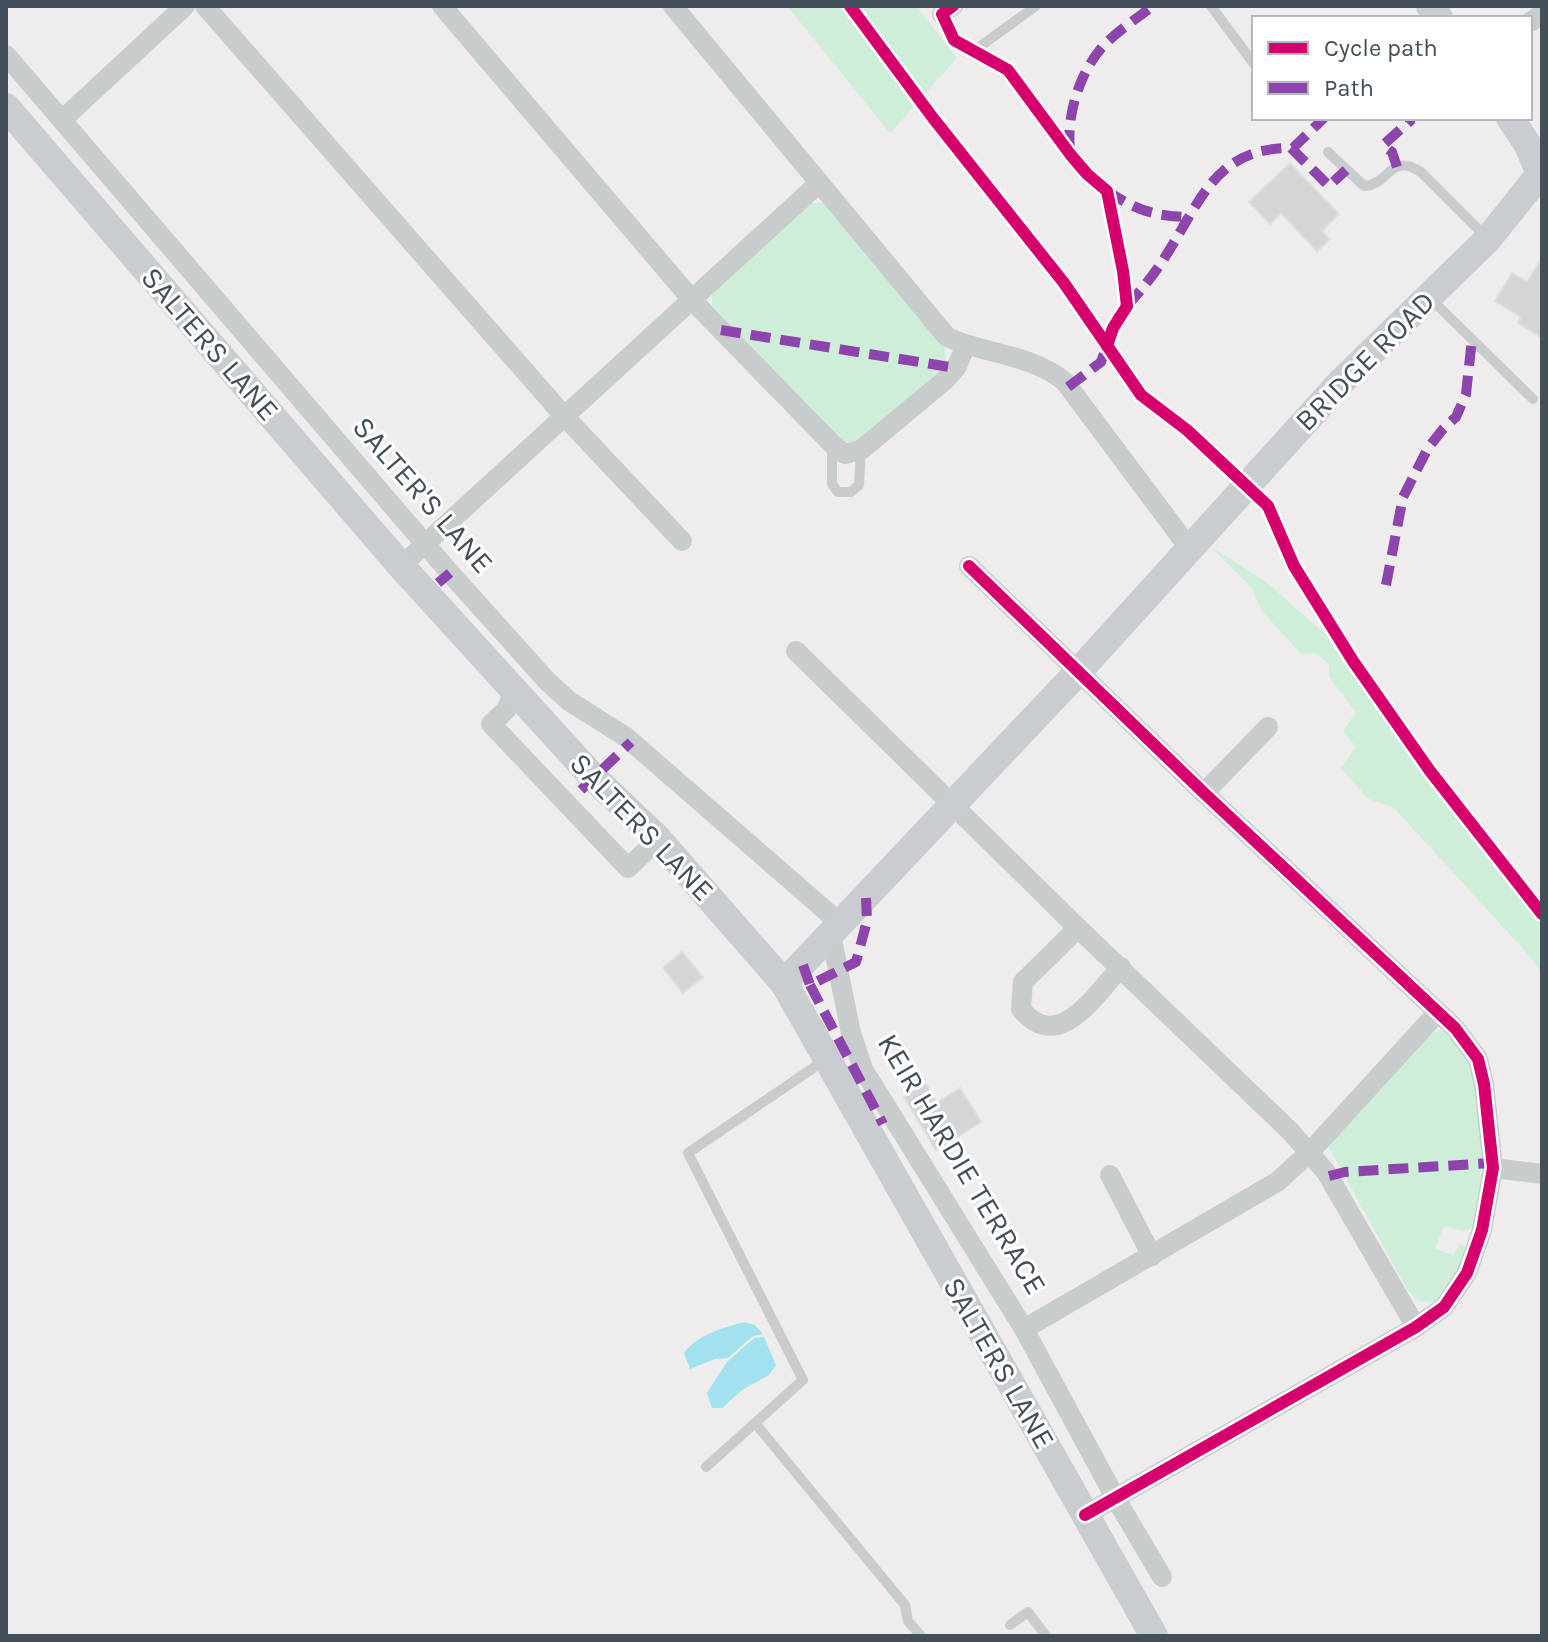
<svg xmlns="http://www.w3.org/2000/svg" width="1548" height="1642" font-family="Karla,sans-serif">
	<rect width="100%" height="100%" fill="#eeecec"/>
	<g fill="#cfeed9">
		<polygon points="787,6 916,6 957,58 890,133"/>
		<path d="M811,203h12l121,144c4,13 1,16 -7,26l-77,67c-15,5 -19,0 -30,-10l-118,-125v-10z"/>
		<polygon points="1209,545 1266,582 1330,638 1399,727 1542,915 1542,973 1526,952 1394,808 1367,798 1341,768 1356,747 1343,731 1356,712 1329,677 1329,665 1317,653 1301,654 1261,610 1252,588"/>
		<path d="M1440,1030c58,32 41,141 36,196l-12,5 -20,-5 -9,23 19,6 5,-11 8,4c-5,27 -31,79 -60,41l-80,-145 100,-109z"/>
	</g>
	<g fill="#a1e2ee">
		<path d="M745,1322l10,3 8,9 -10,2 -25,22 -13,1 -25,10 -6,-16c13,-18 40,-26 61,-31z"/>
		<polygon points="764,1337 776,1365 769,1375 742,1390 722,1408 712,1408 707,1393 727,1362 754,1338"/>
	</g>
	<g fill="#d5d4d7" stroke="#dfdedf" stroke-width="2">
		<polygon points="1290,163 1339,214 1322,231 1330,239 1317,251 1281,213 1270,224 1249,202"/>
		<polygon points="1542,258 1542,338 1518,323 1521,317 1495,301 1512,273 1527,282"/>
		<polygon points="682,952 703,977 683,993 663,968"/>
		<polygon points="926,1084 937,1103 960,1088 981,1122 936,1150 904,1097"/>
	</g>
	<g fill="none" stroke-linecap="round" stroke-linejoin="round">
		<g stroke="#c8cccd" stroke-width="10">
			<polyline points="1211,6 1254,64"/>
			<polyline points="975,50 1036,6"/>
			<path d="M1328,152l36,34c26,-1 25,-34 57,-14l66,66"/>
			<polyline points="1430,298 1533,399"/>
			<polyline points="832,446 832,484 838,492 851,492 859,485 861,450"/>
			<polyline points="755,1423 905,1605 908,1621 921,1636"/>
			<polyline points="706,1467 803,1380 688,1153 825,1060"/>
			<polyline points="1010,1625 1028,1612 1046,1636"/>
		</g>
		<g stroke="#c8cccd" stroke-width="20">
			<polyline points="205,6 565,417 682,541"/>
			<polyline points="442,6 693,301 832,444 845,454 861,450 944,381 956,368 966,345"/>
			<path d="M673,6l274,331c37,17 87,18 118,45l125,167"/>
			<polyline points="942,14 953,6"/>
			<polyline points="1530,22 1542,14"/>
			<polyline points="6,55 450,573 547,681 569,701 626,737 841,924"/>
			<polyline points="62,120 185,6"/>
			<polyline points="401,566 819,183"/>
			<polyline points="969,566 1204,793 1455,1028 1478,1059 1484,1084 1493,1168 1482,1230 1467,1273 1444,1307 1416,1327 1085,1515"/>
			<polyline points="796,651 1078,928 1290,1131 1326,1172 1416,1327"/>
			<polyline points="513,692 507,709 491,724 628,868 658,839"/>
			<polyline points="1204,793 1268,727"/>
			<path d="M1078,928l-55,54 -2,27c37,46 74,-14 100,-42"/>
			<polyline points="831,935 851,1033 863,1069 1024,1329 1116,1499 1162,1577"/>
			<polyline points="1493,1168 1542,1174"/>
			<polyline points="1110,1175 1152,1256"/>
			<polyline points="1024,1329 1277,1182 1309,1153 1437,1013"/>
		</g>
		<g stroke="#c9cdd0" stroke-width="28">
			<polyline points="1430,6 1439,18"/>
			<polyline points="6,107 401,566 593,777 658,839 784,983 1154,1636"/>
			<polyline points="784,983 1078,672 1341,382 1488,239 1540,174 1528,145 1510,118"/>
		</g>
		<g stroke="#8e44ad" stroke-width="10" stroke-dasharray="20 10" stroke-linecap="butt">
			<polyline points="1291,148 1329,186 1346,170"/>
			<path d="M1070,150c-4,-35 10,-79 34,-105 15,-15 33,-27 49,-39"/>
			<polyline points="1397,167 1392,152 1383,145 1410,121 1409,118"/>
			<path d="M1107,191c28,18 45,25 79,26"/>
			<path d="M1127,306c14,-16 27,-31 38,-49 36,-56 50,-110 128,-109l31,-30"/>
			<polyline points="721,330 956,368"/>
			<polyline points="1068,387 1101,362 1108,342"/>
			<polyline points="438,583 450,573"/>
			<polyline points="1386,585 1403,497 1428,448 1443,429 1456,417 1466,394 1472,339"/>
			<polyline points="581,790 631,742"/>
			<polyline points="803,965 810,985 856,962 867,921 866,898"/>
			<polyline points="810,985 883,1124"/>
			<polyline points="1329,1176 1345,1172 1492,1163"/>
		</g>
		<g stroke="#fff" stroke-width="17">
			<g id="cycleway">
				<polyline points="850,6 933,118 1064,283 1141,395 1187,430 1268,506 1294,566 1353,661 1430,771 1542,914"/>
				<polyline points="953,6 942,14 954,40 1008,70 1070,154 1087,174 1107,191 1123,271 1127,306 1113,328 1107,346"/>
				<polyline points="969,566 1204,793 1455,1028 1478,1059 1484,1084 1493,1168 1482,1230 1467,1273 1444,1307 1416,1327 1085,1515"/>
			</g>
		</g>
		<use href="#cycleway" stroke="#d6006c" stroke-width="12"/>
	</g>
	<g text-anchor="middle" stroke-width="6" stroke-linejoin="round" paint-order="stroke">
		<g font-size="30" fill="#435059" stroke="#fff">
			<text transform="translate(210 344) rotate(49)" y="10">SALTERS LANE</text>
			<text transform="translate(1365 361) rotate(-45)" y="10">BRIDGE ROAD</text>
			<text transform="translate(423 495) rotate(49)" y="10">SALTER'S LANE</text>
			<text transform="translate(642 827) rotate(46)" y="10">SALTERS LANE</text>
			<text transform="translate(962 1164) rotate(59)" y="10">KEIR HARDIE TERRACE</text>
			<text transform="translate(999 1363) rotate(60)" y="10">SALTERS LANE</text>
		</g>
	</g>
	<rect width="1548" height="1642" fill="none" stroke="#435059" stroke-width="16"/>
	<rect x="1252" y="16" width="280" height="104" fill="#ffffff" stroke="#b4b9bd" stroke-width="2"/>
	<rect x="1268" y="42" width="40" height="12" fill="#d6006c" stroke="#b4b9bd" stroke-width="2"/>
	<text x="1324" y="56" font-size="24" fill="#435059">Cycle path</text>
	<rect x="1268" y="82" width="40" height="12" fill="#8e44ad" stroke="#b4b9bd" stroke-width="2"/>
	<text x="1324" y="96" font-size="24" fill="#435059">Path</text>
</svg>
